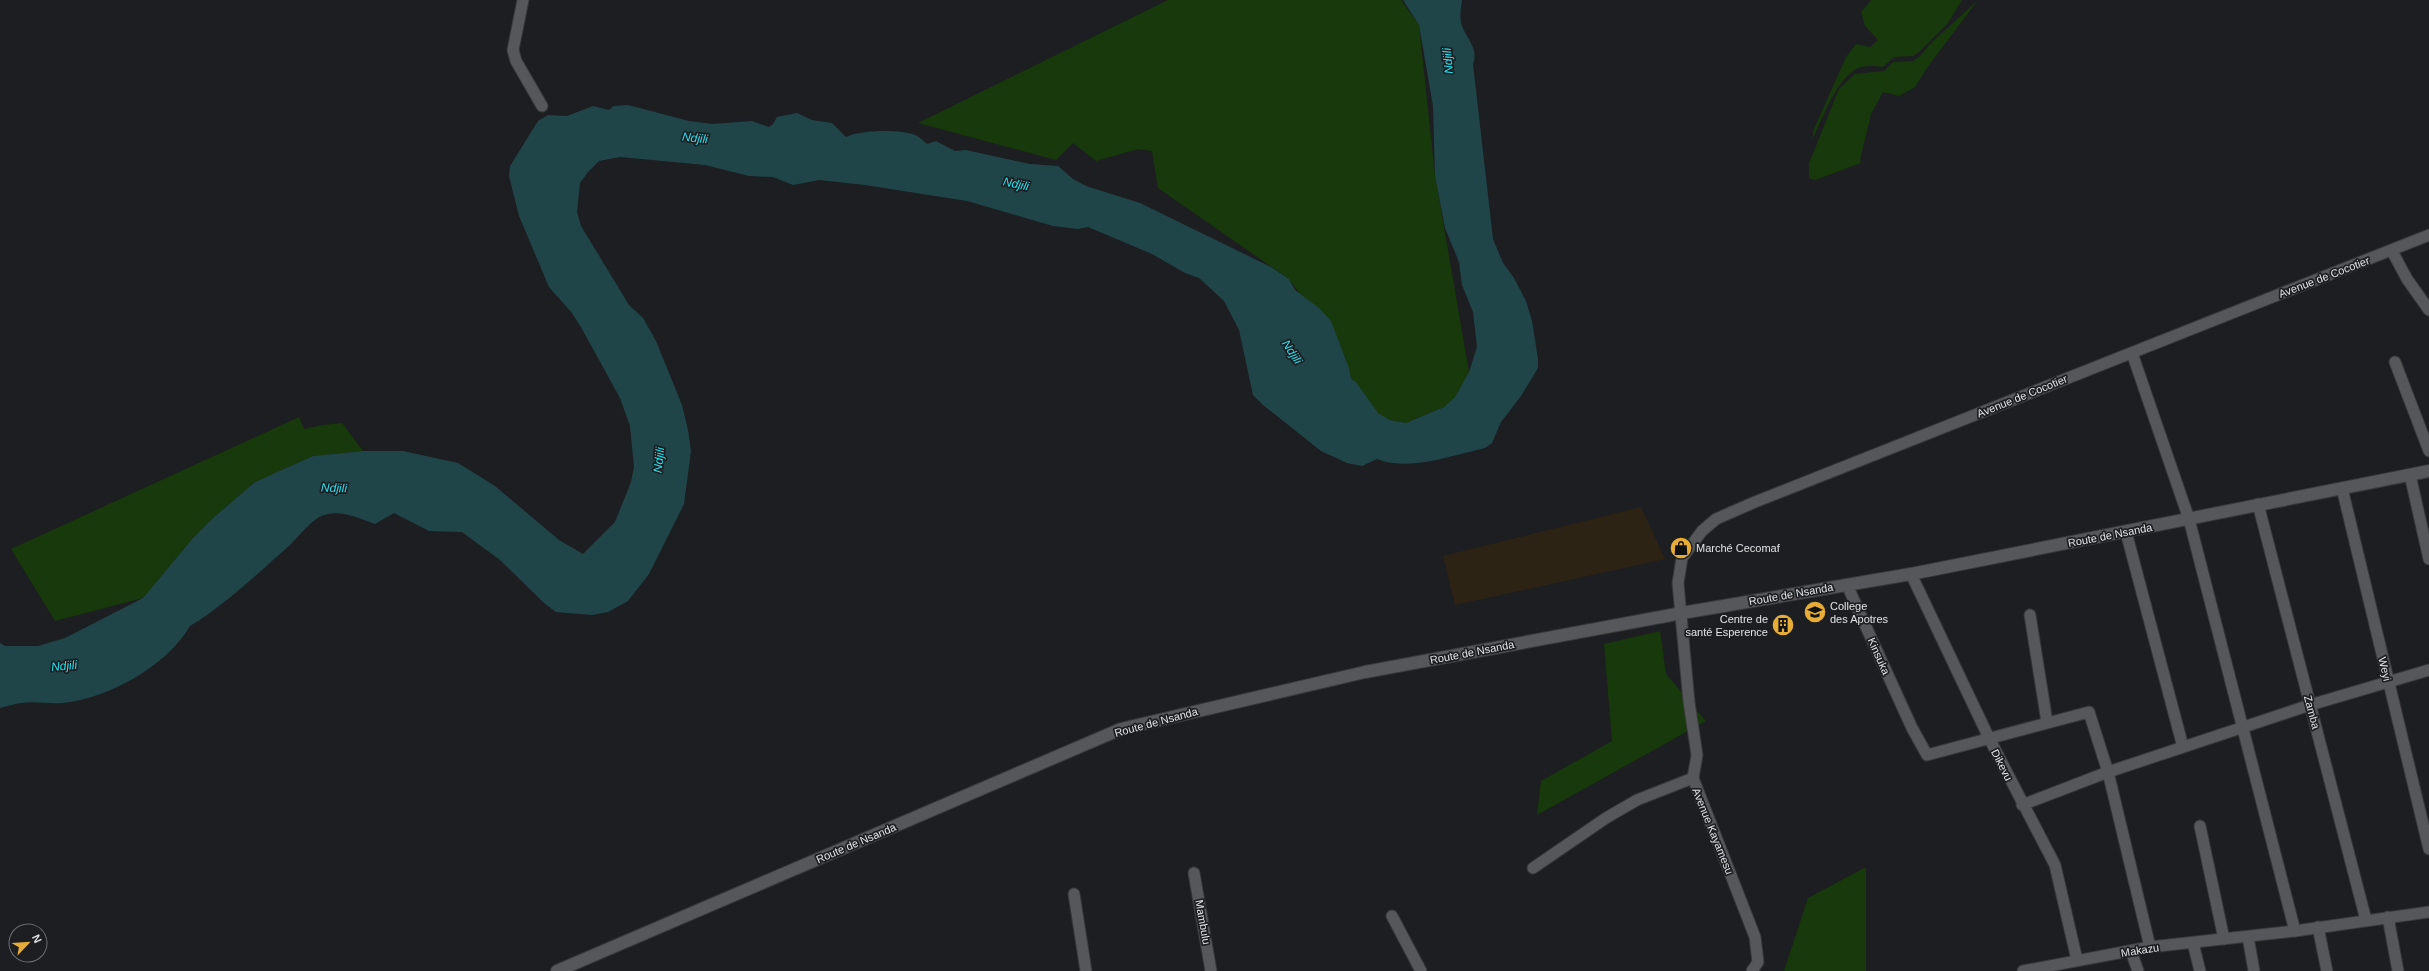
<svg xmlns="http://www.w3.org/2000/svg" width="2429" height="971" font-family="Helvetica,sans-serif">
	<rect width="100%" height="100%" fill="#1c1e21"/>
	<polygon fill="#2d2314" points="1641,507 1665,559 1455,605 1443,556"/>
	<g fill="#17390b">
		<polygon points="1168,0 1401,0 1419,25 1435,175 1469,372 1455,397 1444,407 1406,423 1390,420 1378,413 1351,379 1345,356 1289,279 1158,188 1152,151 1138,149 1096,161 1073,143 1056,160 918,123"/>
		<path d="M1871,0h91l-14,23 -29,29 -6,4 -19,1 -11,10c-8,-1 -20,-2 -27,2 -20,11 -34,51 -44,71l2,-11 32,-72 10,-13 14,3 8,-7 -13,-14 -4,-14z"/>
		<polygon points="1978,0 1929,65 1915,87 1899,96 1883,92 1871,114 1860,160 1861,163 1815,180 1809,178 1809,163 1839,89 1855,74 1884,71 1893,62 1913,61 1919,57 1931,43"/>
		<polygon points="299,417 304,429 323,425 342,423 363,451 313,456 255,482 213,518 193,538 143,598 55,621 11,549"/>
		<polygon points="1660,631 1666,674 1706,721 1537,815 1541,781 1612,741 1604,644"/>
		<polygon points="1866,867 1866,971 1784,971 1808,898"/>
	</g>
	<path fill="#204548" d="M1403,0h59c-1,9 -3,17 0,26 5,14 17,22 11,38l20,175 10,24 11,15 12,23 6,20 6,38v9l-17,28 -20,26 -9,21 -7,5c-33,7 -75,24 -108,11l-15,7 -15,-3 -26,-12 -58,-46 -10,-10 -14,-65 -15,-29 -25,-23 -14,-5 -33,-19 -64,-27 -10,2 -25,-3 -86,-25 -102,-16 -46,-5 -26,5 -20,-8 -24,-1 -44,-11 -85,-8 -21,4 -11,11 -8,11 -3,29 4,14 48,79 14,13 13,23 26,64 6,25 3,21 -7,53 -35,70 -21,27 -20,11 -16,3 -36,-3 -12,-9 -44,-43 -38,-28 -33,-1 -35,-18 -19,11c-14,-5 -31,-13 -47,-10 -16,3 -27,21 -39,32 -31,27 -64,59 -99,80 -23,40 -81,72 -127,77 -14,1 -28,-2 -42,0 -7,1 -14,3 -21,5v-65l5,3h33l27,-8 78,-40 50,-60 20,-20 42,-36 58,-26 50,-5h40l55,12 37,23 64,54 24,14 32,-32 16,-40 3,-15 -4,-41 -10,-28 -38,-69 -10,-16 -23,-26 -30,-71 -10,-40 1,-10 28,-45 10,-6 19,1 26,-10 16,4 5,-4 14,-1 61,16 24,3 39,-3 17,6 4,-3 4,-7 20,-4 15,7 20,3 14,14c15,-7 53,-8 69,-2 4,1 8,6 12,9l9,-3 19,10 11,-1 64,14 28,2 15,13 13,7 54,17 131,64 18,12 6,11 24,18 12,13 18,47 2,11 5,3 22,31 12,7 16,3 38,-16 11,-10 14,-25 8,-25 -4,-35 -11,-27 -3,-23 -14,-34 -10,-52 -2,-70 -14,-81z"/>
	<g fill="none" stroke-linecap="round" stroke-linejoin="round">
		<g stroke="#37383a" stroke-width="13">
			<g id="minor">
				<polyline points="523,0 513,50 516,61 542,106"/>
				<polyline points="2392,251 2407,279 2429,310"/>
				<polyline points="2132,353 2189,519 2295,931"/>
				<polyline points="2395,362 2429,451"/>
				<polyline points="2410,475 2429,559"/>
				<polyline points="2342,488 2429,849"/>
				<polyline points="2258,504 2366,920"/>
				<polyline points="2126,532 2183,747"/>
				<polyline points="1911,574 1989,738 2055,865 2077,960"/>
				<polyline points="1847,585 1912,728 1927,755 2089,712 2108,772 2150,947"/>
				<polyline points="2030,615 2047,722"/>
				<polyline points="2022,805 2108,772 2310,705 2429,670"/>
				<polyline points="2200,826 2224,939"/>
				<polyline points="1533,868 1606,818 1637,800 1693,778"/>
				<polyline points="1194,873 1211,971"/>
				<polyline points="1074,894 1086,971"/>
				<polyline points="1392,916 1421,971"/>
				<polyline points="2388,917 2398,971"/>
				<polyline points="2318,927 2327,971"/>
				<polyline points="2248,937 2254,971"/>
				<polyline points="2193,943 2200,971"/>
				<polyline points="2131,951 2138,971"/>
				<polyline points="1752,971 1758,962 1755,937 1693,778 1697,755 1689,702 1678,583 1682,558 1702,531 1716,519 1755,502 2429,235"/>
				<polyline points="2023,971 2150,947 2295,931 2429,912"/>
			</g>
		</g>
		<g stroke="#37383a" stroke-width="14">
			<polyline id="tertiary" points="557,971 1121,729 1365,672 1682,613 1911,574 2429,471"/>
		</g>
		<use href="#minor" stroke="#56575b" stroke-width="11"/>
		<use href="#tertiary" stroke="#56575b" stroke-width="12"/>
	</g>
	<defs>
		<g id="shop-disc" transform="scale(1.15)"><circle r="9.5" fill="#e7ac36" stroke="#1c1e21"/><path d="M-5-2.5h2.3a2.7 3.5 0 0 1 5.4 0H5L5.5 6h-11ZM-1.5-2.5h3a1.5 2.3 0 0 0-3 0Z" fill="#111"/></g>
		<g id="school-disc" transform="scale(1.15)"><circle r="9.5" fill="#e7ac36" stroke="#1c1e21"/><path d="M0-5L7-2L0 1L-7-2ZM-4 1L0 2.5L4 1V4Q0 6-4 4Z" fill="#111"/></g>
		<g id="building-disc" transform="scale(1.15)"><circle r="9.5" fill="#e7ac36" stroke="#1c1e21"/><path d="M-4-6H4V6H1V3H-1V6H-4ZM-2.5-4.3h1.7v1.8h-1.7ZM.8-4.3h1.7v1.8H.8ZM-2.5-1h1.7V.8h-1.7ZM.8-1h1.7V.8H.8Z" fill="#111"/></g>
	</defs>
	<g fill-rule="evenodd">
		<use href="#shop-disc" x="1681" y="548"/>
		<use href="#school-disc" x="1815" y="612"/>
		<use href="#building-disc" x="1783" y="625"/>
	</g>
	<g text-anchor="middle" stroke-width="3.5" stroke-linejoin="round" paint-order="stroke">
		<g font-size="11" fill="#e2e3e5" stroke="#1c1e21">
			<text transform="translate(2324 277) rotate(-21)" y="4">Avenue de Cocotier</text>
			<text transform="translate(2022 396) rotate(-22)" y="4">Avenue de Cocotier</text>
			<text transform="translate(2110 535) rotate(-11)" y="4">Route de Nsanda</text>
			<text transform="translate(1791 594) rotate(-10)" y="4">Route de Nsanda</text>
			<text transform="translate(1472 652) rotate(-11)" y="4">Route de Nsanda</text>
			<text transform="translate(1879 656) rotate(66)" y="4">Kinsuka</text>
			<text transform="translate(2385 669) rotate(77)" y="4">Weyi</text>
			<text transform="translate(2312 712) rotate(75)" y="4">Zamba</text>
			<text transform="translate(1156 722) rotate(-15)" y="4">Route de Nsanda</text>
			<text transform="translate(2002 765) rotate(63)" y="4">Dikevu</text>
			<text transform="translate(1713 831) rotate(68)" y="4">Avenue Kayamesu</text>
			<text transform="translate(856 843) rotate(-23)" y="4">Route de Nsanda</text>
			<text transform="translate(1203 922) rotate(80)" y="4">Mambulu</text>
			<text transform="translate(2140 950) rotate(-9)" y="4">Makazu</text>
		</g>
		<g font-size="11" fill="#e2e3e5" stroke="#1c1e21" text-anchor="start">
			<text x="1696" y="552">Marché Cecomaf</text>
			<text x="1830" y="610">College<tspan x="1830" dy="13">des Apotres</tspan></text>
			<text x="1768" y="623" text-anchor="end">Centre de<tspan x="1768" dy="13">santé Esperence</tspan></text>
		</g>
		<g font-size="12" font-style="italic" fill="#29e1f0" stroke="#1c1e21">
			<text transform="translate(1448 61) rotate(-95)" y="4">Ndjili</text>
			<text transform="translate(695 138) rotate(6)" y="4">Ndjili</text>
			<text transform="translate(1016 184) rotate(12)" y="4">Ndjili</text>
			<text transform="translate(1292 352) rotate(57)" y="4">Ndjili</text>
			<text transform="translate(659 460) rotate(-84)" y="4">Ndjili</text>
			<text transform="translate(334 488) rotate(2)" y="4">Ndjili</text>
			<text transform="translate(64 666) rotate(-5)" y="4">Ndjili</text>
		</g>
	</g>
	<g transform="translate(28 943) rotate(65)"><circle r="19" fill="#1c1e21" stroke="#6b6d6f"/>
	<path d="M0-3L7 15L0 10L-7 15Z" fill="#e7ac36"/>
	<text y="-6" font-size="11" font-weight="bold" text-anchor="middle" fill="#e2e3e5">N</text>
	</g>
</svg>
